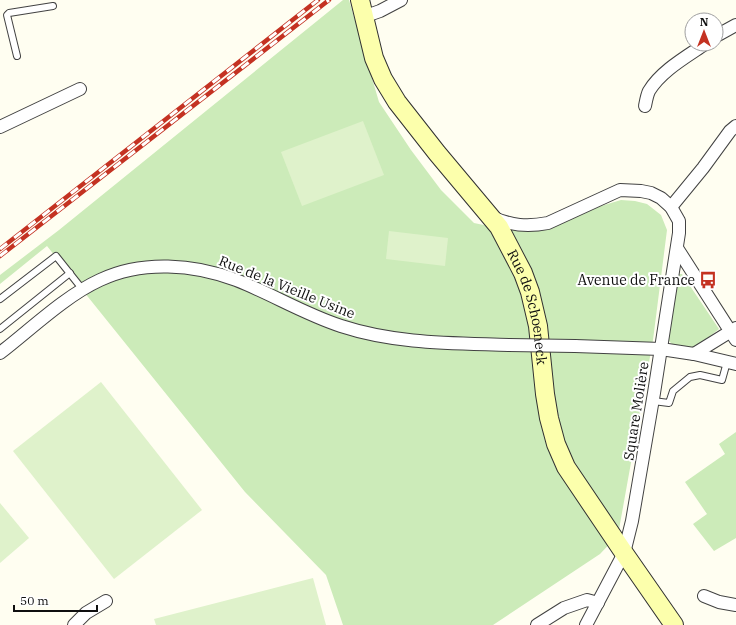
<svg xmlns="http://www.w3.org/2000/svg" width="736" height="625" font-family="'IBM Plex Serif',serif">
	<rect width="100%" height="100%" fill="#fffef1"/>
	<g fill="#ccebb9">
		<polygon points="343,0 349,0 379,102 411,150 441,190 474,223 498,228 572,218 601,206 621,200 635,201 647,204 661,215 667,230 653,340 618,535 600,554 493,625 343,625 326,575 245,492 47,246 0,284 0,275 59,230"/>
		<polygon points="678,274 682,274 719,329 694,349 672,344 668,340"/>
		<polygon points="736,432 736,538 714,551 693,524 707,514 685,482 725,454 719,444"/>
	</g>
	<g fill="#dff2cb">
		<polygon points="363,121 384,175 302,206 281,152"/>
		<polygon points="389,231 448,238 445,266 386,259"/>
		<polygon points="101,382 202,510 114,579 13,451"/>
		<polygon points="0,503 29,538 0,563"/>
		<polygon points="313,578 326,625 156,625 154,619"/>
	</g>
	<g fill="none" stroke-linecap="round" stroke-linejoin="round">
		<g stroke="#424242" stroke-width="8">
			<g id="lane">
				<polyline points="17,56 7,15 9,13 53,6"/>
				<polyline points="0,299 56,256 83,290"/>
				<polyline points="0,329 70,273"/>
				<polyline points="653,401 669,403 673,391 690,377 700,375 722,380 727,362"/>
			</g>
		</g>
		<g stroke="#424242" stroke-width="14">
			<g id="street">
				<polyline points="363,17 380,11 401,0"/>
				<polyline points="716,36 736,25"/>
				<path d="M645,106c1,-5 2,-11 4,-15 12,-20 37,-34 56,-47"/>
				<polyline points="0,127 80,89"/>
				<polyline points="671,207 703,168 730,131 736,126"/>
				<path d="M492,217c19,9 36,10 56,6l72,-33 21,1 10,2 10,5 10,9 8,14v12l-25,160 -22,128 -8,32 -38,72"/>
				<polyline points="677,248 736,340"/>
				<polyline points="575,346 661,349 694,354 736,364"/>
				<path d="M0,353c30,-23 65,-57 100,-73 42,-20 94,-16 136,0 36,14 68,34 105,46 55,18 111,17 168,19"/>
				<polyline points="694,354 736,328"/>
				<polyline points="704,596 719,602 736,605"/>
				<polyline points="74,625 86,613 106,601"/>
				<polyline points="537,625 564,608 587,600 598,603"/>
			</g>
		</g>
		<g stroke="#313131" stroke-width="20">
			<g id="secondary">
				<path id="s1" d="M360,0l14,58 9,21 14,23 40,51 62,74 24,46 7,19 8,34 7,68 4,24 7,26 10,23 58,86 50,72"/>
			</g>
		</g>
		<use href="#lane" stroke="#fff" stroke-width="6"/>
		<use href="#street" stroke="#fff" stroke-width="12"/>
		<use href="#secondary" stroke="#fcffac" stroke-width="18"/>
		<g stroke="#c43222" stroke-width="4.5">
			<g id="rail">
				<polyline points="0,249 318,0"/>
				<polyline points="0,256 329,0"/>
			</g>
		</g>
		<use href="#rail" stroke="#fff" stroke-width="3" stroke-dasharray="9" stroke-linecap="butt"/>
		<g stroke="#424242" stroke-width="14" stroke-linecap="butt">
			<polyline id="street-bridge" points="509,345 575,346"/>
		</g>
		<use href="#street-bridge" stroke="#fff" stroke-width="12"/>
	</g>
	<defs>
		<g id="bus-bare" transform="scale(1.38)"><path d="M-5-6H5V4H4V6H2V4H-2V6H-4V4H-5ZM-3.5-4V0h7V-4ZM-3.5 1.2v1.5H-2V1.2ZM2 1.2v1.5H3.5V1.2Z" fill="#c43222" stroke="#fff" stroke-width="2.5" paint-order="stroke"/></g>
	</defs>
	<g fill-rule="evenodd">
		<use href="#bus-bare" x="708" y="280"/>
	</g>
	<g text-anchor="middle" stroke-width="4" stroke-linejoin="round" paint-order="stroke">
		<g font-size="14" fill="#0f0f0f" stroke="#fff" text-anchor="end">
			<text x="695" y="285">Avenue de France</text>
		</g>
		<g font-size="14" fill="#0f0f0f" stroke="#fff">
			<text transform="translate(287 287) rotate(22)" y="5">Rue de la Vieille Usine</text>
			<text dy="5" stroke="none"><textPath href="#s1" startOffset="357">Rue de Schoeneck</textPath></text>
			<text transform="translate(636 411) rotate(-81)" y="5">Square Molière</text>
		</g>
	</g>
	<g transform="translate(704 32)"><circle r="19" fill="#ffffff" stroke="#9f9f9f"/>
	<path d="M0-3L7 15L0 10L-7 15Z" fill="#c43222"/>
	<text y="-6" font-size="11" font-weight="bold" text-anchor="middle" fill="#0f0f0f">N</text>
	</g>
	<path d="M14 605v6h83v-6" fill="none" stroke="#0f0f0f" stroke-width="2"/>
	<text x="20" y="605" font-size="12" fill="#0f0f0f" stroke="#ffffff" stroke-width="3" paint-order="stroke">50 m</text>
</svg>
